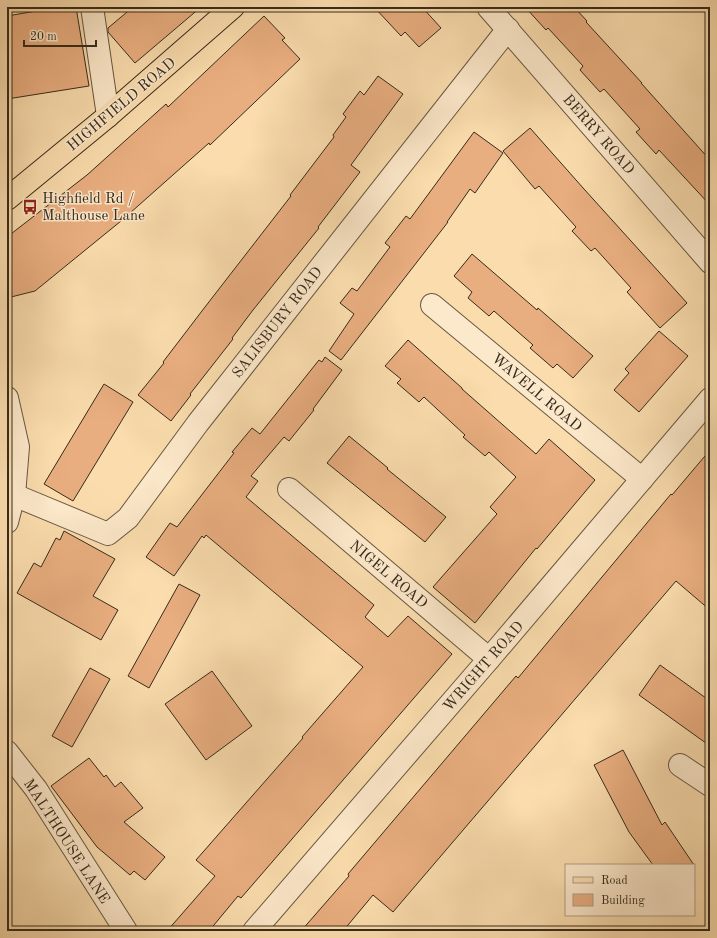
<svg xmlns="http://www.w3.org/2000/svg" width="717" height="938" font-family="'Old Standard TT',serif">
	<rect width="100%" height="100%" fill="#fadcad"/>
	<filter id="stains"><feTurbulence type="fractalNoise" baseFrequency=".005" numOctaves="4"/><feColorMatrix values="0 0 0 0 .2 0 0 0 0 .09 0 0 0 0 .02 0 0 0 .5 -.17"/></filter>
	<radialGradient id="worn" r=".72"><stop offset=".6" stop-color="#630" stop-opacity="0"/><stop offset="1" stop-color="#630" stop-opacity=".3"/></radialGradient>
	<g fill="#e9ae80" stroke="#362b1d">
		<polygon points="60,7 76,7 89,86 7,99 7,16"/>
		<polygon points="133,7 201,7 135,63 108,32 108,28"/>
		<polygon points="374,7 422,7 441,28 419,47 405,32 401,36"/>
		<polygon points="525,7 574,7 587,21 586,22 642,83 641,83 710,160 710,205 659,150 656,154 636,132 640,129 604,89 600,92 580,70 583,66 548,28 546,30"/>
		<polygon points="264,16 285,38 282,40 300,59 210,145 209,143 121,221 35,291 7,298 7,237 87,175 166,104 168,107"/>
		<polygon points="378,76 403,94 351,165 360,172 318,227 319,228 253,310 232,338 233,339 190,394 191,395 171,421 138,395 164,363 163,362 205,307 291,196 290,195 334,137 333,135 346,117 343,114 360,91 364,95"/>
		<polygon points="530,128 584,189 687,303 660,328 627,292 631,288 595,248 591,251 572,231 576,227 539,186 535,189 503,151"/>
		<polygon points="474,132 503,153 475,193 470,189 447,222 448,222 341,360 329,351 354,314 340,303 352,288 357,291 390,247 385,243 406,216 410,219"/>
		<polygon points="472,254 537,310 538,308 593,356 573,378 557,364 553,368 530,348 533,345 494,311 489,316 468,298 472,292 454,276"/>
		<polygon points="659,331 688,356 639,412 614,390 629,373 625,369"/>
		<polygon points="408,340 462,388 462,389 536,454 549,439 595,480 537,549 536,548 475,623 433,587 497,514 490,507 516,477 489,452 485,456 463,437 465,435 424,397 419,402 397,383 401,379 385,366"/>
		<polygon points="325,357 342,370 313,409 314,410 289,441 284,437 251,476 258,481 246,497 374,605 365,617 388,637 408,616 452,654 241,898 238,896 209,931 167,931 215,876 196,860 303,738 302,737 363,667 206,535 204,538 202,536 174,576 146,557 170,523 177,527 234,453 232,452 252,428 260,434 319,360 322,362"/>
		<polygon points="104,384 133,402 73,501 44,484"/>
		<polygon points="349,436 388,468 387,469 446,517 425,542 327,463"/>
		<polygon points="710,450 710,610 676,581 393,912 373,895 343,931 301,931 349,876 348,874 516,676 518,678 671,494 672,495"/>
		<polygon points="64,531 115,559 93,596 118,610 101,640 17,593 34,563 41,567 56,538 60,540"/>
		<polygon points="179,584 200,595 149,688 128,676"/>
		<polygon points="660,665 710,701 710,746 639,695"/>
		<polygon points="90,668 110,679 72,747 52,736"/>
		<polygon points="212,671 252,726 206,760 165,704"/>
		<polygon points="623,750 662,825 665,822 694,865 653,865 629,832 594,765"/>
		<polygon points="89,758 104,777 106,775 115,787 121,782 143,808 124,822 165,857 145,880 134,871 130,875 97,847 51,786"/>
	</g>
	<g fill="none" stroke-linecap="round" stroke-linejoin="round">
		<g stroke="#675741" stroke-width="24">
			<g id="minor">
				<polyline points="92,7 108,116"/>
				<polyline points="488,7 710,262"/>
				<polyline points="432,305 642,479"/>
				<polyline points="7,398 18,447 14,495 7,522"/>
				<polyline points="289,489 489,659"/>
				<polyline points="14,495 108,534 128,518 198,423 508,29"/>
				<polyline points="7,752 36,789 126,931"/>
				<polyline points="680,765 710,785"/>
				<polyline points="254,931 489,659 710,399"/>
			</g>
		</g>
		<g stroke="#362b1d" stroke-width="24">
			<polyline id="major" points="7,199 108,116 233,7"/>
		</g>
		<use href="#minor" stroke="#fce8ca" stroke-width="22"/>
		<use href="#major" stroke="#fadcad" stroke-width="22"/>
	</g>
	<defs>
		<g id="bus-bare" transform="scale(1.2)"><path d="M-5-6H5V4H4V6H2V4H-2V6H-4V4H-5ZM-3.5-4V0h7V-4ZM-3.5 1.2v1.5H-2V1.2ZM2 1.2v1.5H3.5V1.2Z" fill="#8f2418" stroke="#fce8ca" stroke-width="2.5" paint-order="stroke"/></g>
	</defs>
	<g fill-rule="evenodd">
		<use href="#bus-bare" x="30" y="207"/>
	</g>
	<g text-anchor="middle" stroke-width="3" stroke-linejoin="round" paint-order="stroke">
		<g font-size="15" fill="#362b1d" stroke="#fce8ca">
			<text transform="translate(121 104) rotate(-40)" y="5">HIGHFIELD ROAD</text>
			<text transform="translate(599 134) rotate(49)" y="5">BERRY ROAD</text>
			<text transform="translate(277 322) rotate(-52)" y="5">SALISBURY ROAD</text>
			<text transform="translate(537 392) rotate(40)" y="5">WAVELL ROAD</text>
			<text transform="translate(389 574) rotate(40)" y="5">NIGEL ROAD</text>
			<text transform="translate(483 666) rotate(-49)" y="5">WRIGHT ROAD</text>
			<text transform="translate(67 841) rotate(57)" y="5">MALTHOUSE LANE</text>
		</g>
		<g font-size="15" fill="#362b1d" stroke="#fce8ca" text-anchor="start">
			<text x="42" y="203">Highfield Rd /<tspan x="42" dy="17">Malthouse Lane</tspan></text>
		</g>
	</g>
	<rect width="717" height="938" fill="none" stroke="#fadcad" stroke-width="24"/>
	<rect x="8" y="8" width="701" height="922" fill="none" stroke="#362b1d" stroke-width="2"/>
	<rect x="12" y="12" width="693" height="914" fill="none" stroke="#362b1d"/>
	<rect x="565" y="864" width="130" height="52" fill="#fce8ca" stroke="#ad9c85"/>
	<rect x="573" y="877" width="20" height="6" fill="#fadcad" stroke="#ad9c85"/>
	<text x="601" y="884" font-size="12" fill="#362b1d">Road</text>
	<rect x="573" y="894" width="20" height="12" fill="#e9ae80" stroke="#ad9c85"/>
	<text x="601" y="904" font-size="12" fill="#362b1d">Building</text>
	<path d="M24 40v6h72v-6" fill="none" stroke="#362b1d" stroke-width="2"/>
	<text x="30" y="40" font-size="12" fill="#362b1d" stroke="#fce8ca" stroke-width="3" paint-order="stroke">20 m</text>
	<rect width="100%" height="100%" filter="url(#stains)"/>
	<rect width="100%" height="100%" fill="url(#worn)"/>
</svg>
